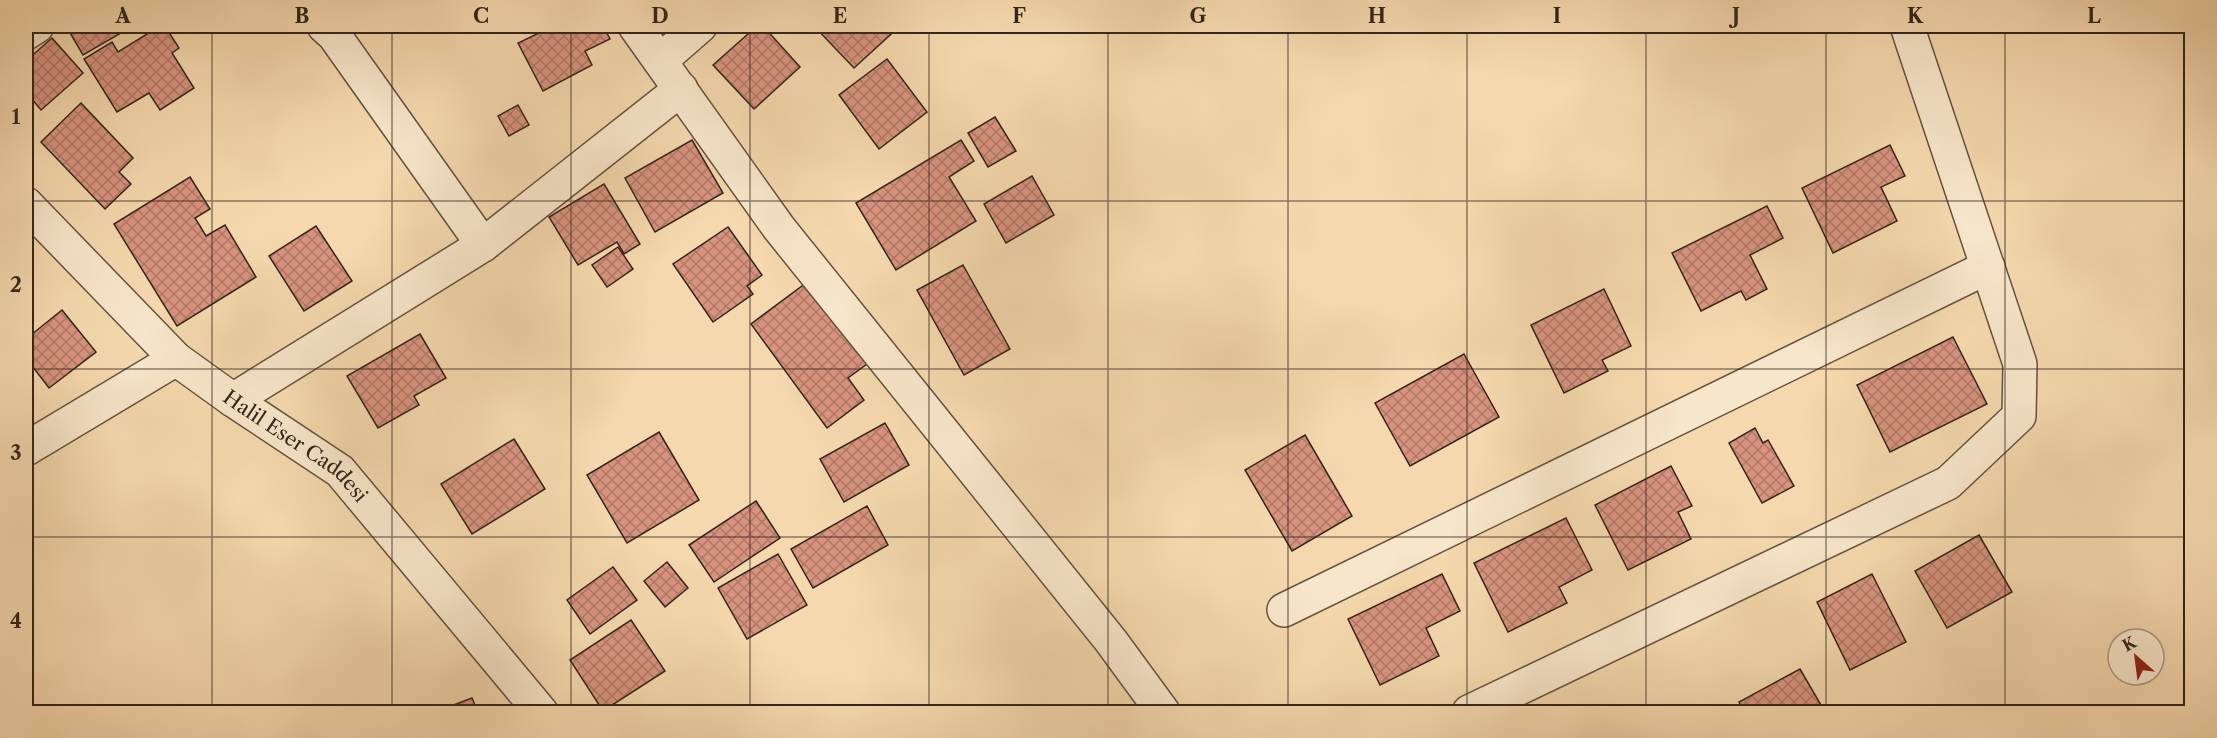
<svg xmlns="http://www.w3.org/2000/svg" width="2217" height="738" font-family="'Libre Caslon Text',serif">
	<defs>
		<pattern id="building-cross-hatch" width="8" height="8" patternUnits="userSpaceOnUse" patternTransform="scale(1.5)"><rect width="8" height="8" fill="#d8937f"/><path d="M0 0l8 8M0 8l8-8" fill="none" stroke="#b07867"/></pattern>
	</defs>
	<rect width="100%" height="100%" fill="#f5d8ad"/>
	<filter id="stains"><feTurbulence type="fractalNoise" baseFrequency=".00333" numOctaves="4"/><feColorMatrix values="0 0 0 0 .2 0 0 0 0 .09 0 0 0 0 .02 0 0 0 .5 -.17"/></filter>
	<radialGradient id="worn" r=".72"><stop offset=".6" stop-color="#630" stop-opacity="0"/><stop offset="1" stop-color="#630" stop-opacity=".3"/></radialGradient>
	<g fill="url(#building-cross-hatch)" stroke="#33251b" stroke-width="1.5">
		<polygon points="66,26 133,26 83,55"/>
		<polygon points="160,26 165,26 179,48 172,53 194,88 160,110 149,93 117,112 84,59 112,42 118,52"/>
		<polygon points="532,26 603,26 610,39 585,51 592,65 543,91 518,43 537,34"/>
		<polygon points="757,26 763,26 800,67 754,109 713,65"/>
		<polygon points="814,26 900,26 854,68"/>
		<polygon points="52,38 83,73 41,110 26,92 26,61"/>
		<polygon points="887,59 927,112 879,149 839,95"/>
		<polygon points="81,103 133,158 119,172 131,184 105,209 41,142"/>
		<polygon points="518,105 529,125 509,136 498,116"/>
		<polygon points="995,117 1016,151 988,167 968,133"/>
		<polygon points="692,140 723,193 655,232 625,178"/>
		<polygon points="961,140 974,161 949,177 976,221 896,270 856,203"/>
		<polygon points="1890,145 1905,176 1881,187 1897,221 1833,253 1802,188"/>
		<polygon points="1032,176 1054,215 1006,243 984,204"/>
		<polygon points="190,177 210,209 195,218 206,236 225,225 256,277 177,326 114,224"/>
		<polygon points="604,184 640,244 624,254 617,242 578,265 549,217"/>
		<polygon points="1767,206 1783,238 1750,255 1767,289 1746,300 1741,291 1701,311 1672,253"/>
		<polygon points="316,226 352,281 304,311 269,256"/>
		<polygon points="728,227 762,275 747,286 753,294 713,322 673,264"/>
		<polygon points="618,247 633,269 607,287 592,265"/>
		<polygon points="963,265 1010,349 964,375 917,290"/>
		<polygon points="806,283 874,359 848,378 864,400 827,428 751,324"/>
		<polygon points="1604,289 1631,346 1602,360 1608,371 1564,393 1531,325"/>
		<polygon points="62,310 96,352 49,388 26,358 26,339"/>
		<polygon points="420,334 446,378 414,396 419,405 378,428 347,376"/>
		<polygon points="1953,337 1987,404 1890,452 1857,385"/>
		<polygon points="1464,354 1499,417 1410,466 1375,403"/>
		<polygon points="885,423 909,465 844,502 820,459"/>
		<polygon points="1755,428 1763,443 1768,440 1794,486 1762,503 1729,443"/>
		<polygon points="659,432 699,500 627,543 587,475"/>
		<polygon points="1305,435 1352,516 1292,551 1245,470"/>
		<polygon points="514,439 545,489 472,534 441,484"/>
		<polygon points="1671,466 1692,506 1678,512 1691,539 1628,570 1595,505"/>
		<polygon points="756,501 780,538 714,582 689,545"/>
		<polygon points="867,506 888,545 813,588 791,549"/>
		<polygon points="1566,518 1592,570 1559,587 1567,603 1508,632 1474,563"/>
		<polygon points="1979,535 2012,592 1947,628 1915,571"/>
		<polygon points="778,554 807,605 747,639 718,588"/>
		<polygon points="667,562 688,588 665,607 644,581"/>
		<polygon points="613,567 637,600 590,634 567,600"/>
		<polygon points="1442,574 1460,611 1426,628 1439,656 1380,685 1348,619"/>
		<polygon points="1872,574 1906,642 1850,670 1817,602"/>
		<polygon points="631,620 665,671 603,711 570,660"/>
		<polygon points="1800,669 1825,712 1744,712 1739,702"/>
		<polygon points="472,698 478,712 435,712"/>
	</g>
	<g fill="none" stroke-linecap="round" stroke-linejoin="round">
		<g stroke="#645240" stroke-width="36">
			<g id="minor">
				<polyline points="324,26 334,35 483,245"/>
				<polyline points="635,26 779,228 1111,641 1163,712"/>
				<polyline points="26,33 37,26"/>
				<polyline points="660,61 700,26"/>
				<path id="s1" d="M26,204l150,155 57,41 107,71 201,241"/>
				<polyline points="233,400 483,245 681,89"/>
				<polyline points="26,449 176,359"/>
				<polyline points="1284,610 1988,267"/>
				<polyline points="1469,712 1948,483 2019,416 2020,364 1907,26"/>
			</g>
		</g>
		<use href="#minor" stroke="#f8e6ca" stroke-width="33"/>
	</g>
	<path fill="none" stroke="#33251b" stroke-width="1.5" stroke-opacity="0.55" d="M212,26v686M392,26v686M571,26v686M750,26v686M929,26v686M1108,26v686M1288,26v686M1467,26v686M1646,26v686M1826,26v686M2005,26v686M26,201h2166M26,369h2166M26,537h2166"/>
	<g text-anchor="middle" stroke-width="5" stroke-linejoin="round" paint-order="stroke">
		<g font-size="20" fill="#33251b" stroke="#f8e6ca">
			<text dy="7" stroke="none"><textPath href="#s1" startOffset="364">Halil Eser Caddesi</textPath></text>
		</g>
	</g>
	<rect width="2217" height="738" fill="none" stroke="#f5d8ad" stroke-width="66"/>
	<g transform="translate(2136 657) rotate(332)"><circle r="28" fill="#f8e6ca" stroke="#a99984" stroke-width="1.5"/>
	<path d="M0-4.5L10 22L0 15L-10 22Z" fill="#8f2418"/>
	<text y="-9" font-size="16" font-weight="bold" text-anchor="middle" fill="#33251b">K</text>
	</g>
	<rect x="33" y="33" width="2151" height="672" fill="none" stroke="#33251b" stroke-width="2"/>
	<g font-size="20" text-anchor="middle" font-weight="bold" fill="#33251b">
		<text x="123" y="23">A</text>
		<text x="302" y="23">B</text>
		<text x="481" y="23">C</text>
		<text x="660" y="23">D</text>
		<text x="840" y="23">E</text>
		<text x="1019" y="23">F</text>
		<text x="1198" y="23">G</text>
		<text x="1377" y="23">H</text>
		<text x="1557" y="23">I</text>
		<text x="1736" y="23">J</text>
		<text x="1915" y="23">K</text>
		<text x="2094" y="23">L</text>
		<text x="16" y="124">1</text>
		<text x="16" y="292">2</text>
		<text x="16" y="460">3</text>
		<text x="16" y="628">4</text>
	</g>
	<rect width="100%" height="100%" filter="url(#stains)"/>
	<rect width="100%" height="100%" fill="url(#worn)"/>
</svg>
